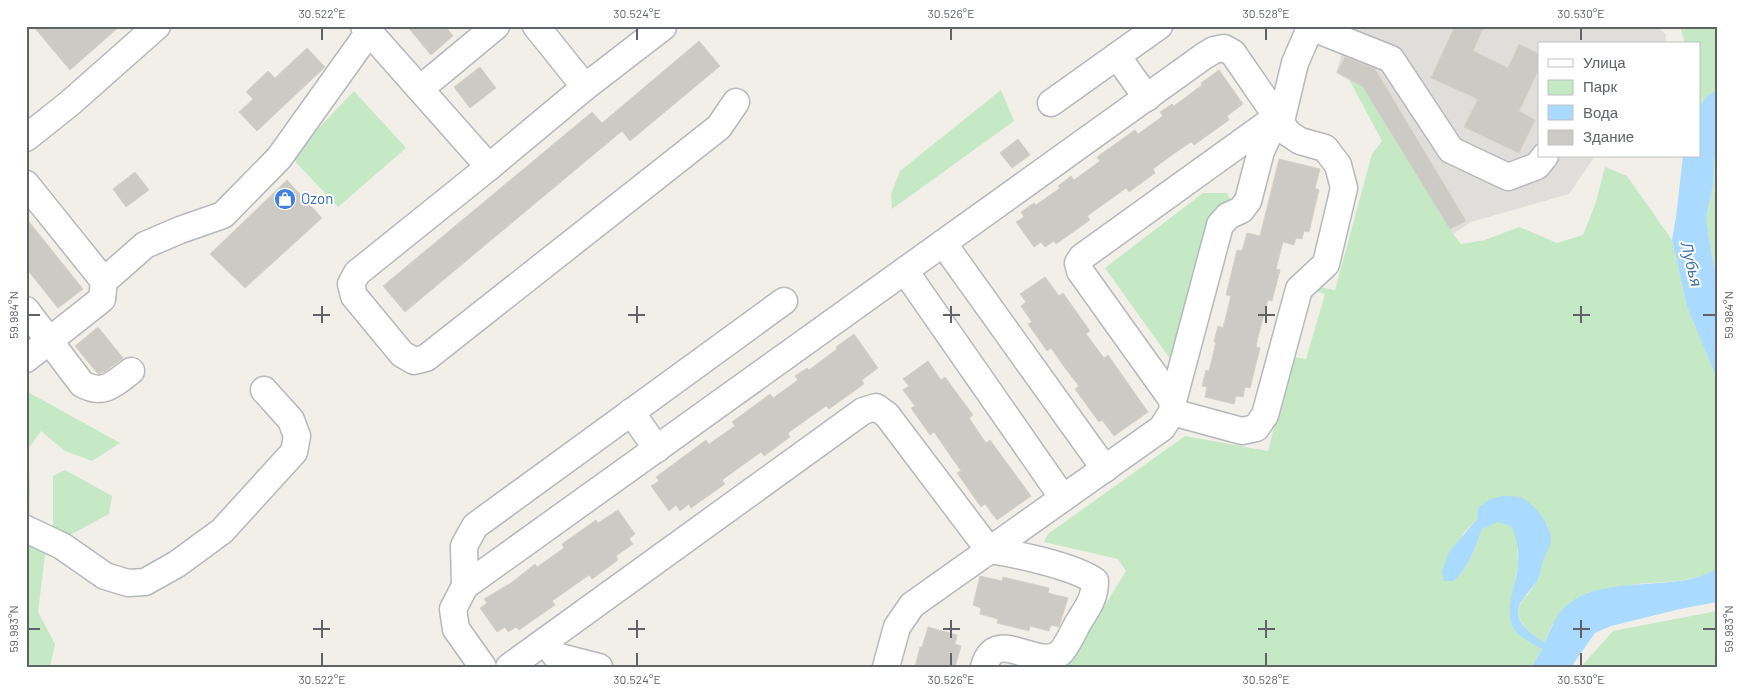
<svg xmlns="http://www.w3.org/2000/svg" width="1743" height="693" font-family="Barlow,sans-serif">
	<rect width="100%" height="100%" fill="#f1efe8"/>
	<polygon fill="#e0deda" points="1350,26 1657,26 1666,34 1665,44 1539,44 1539,156 1595,156 1569,194 1471,222 1453,234 1350,81 1336,73"/>
	<g fill="#c5e8c5">
		<polygon points="1680,26 1717,26 1717,90 1708,95 1699,107 1699,44 1685,44"/>
		<path d="M1350,81l13,6 90,147 8,10 24,-4 34,-13 38,16 26,-8 13,-33 9,-35 22,9 45,64 15,67 30,72v189l-9,7 -30,6 -42,3 -47,8 -37,33 -8,19 -17,-13 -8,-13 -1,-9 5,-10 10,-11 6,-11 4,-18 8,-19 -4,-16 -70,-5 -14,15 -19,47h10c15,-15 21,-33 28,-52l16,-8 13,5 6,12 1,27 -8,42 7,26 25,16 -10,18h-465l59,-96 -8,-12 -74,-17 4,-8 137,-98 83,15 24,-94 14,2 19,-65 -13,-4 2,-4 21,4 37,-136 10,-13z"/>
		<polygon points="1001,90 1014,121 892,209 891,194 900,171"/>
		<polygon points="354,91 406,148 338,207 291,157"/>
		<polygon points="1717,153 1717,280 1711,253 1706,218 1713,185 1714,159"/>
		<polygon points="1203,193 1227,193 1233,204 1171,360 1105,268"/>
		<polygon points="26,391 120,443 92,461 65,451 41,431 28,449 30,488 29,538 53,531 53,476 65,470 112,496 109,514 68,536 45,555 38,612 55,644 50,667 26,667"/>
		<polygon points="1717,611 1717,667 1581,667 1613,631"/>
	</g>
	<g fill="#aadaff">
		<polygon points="1717,90 1717,153 1714,159 1713,185 1706,218 1711,252 1717,280 1717,379 1687,307 1672,240 1676,217 1683,156 1699,156 1699,107 1708,95"/>
		<path d="M1503,496c5,0 11,0 16,1 14,4 31,27 32,42 0,7 -6,15 -8,22 -2,6 -2,13 -5,18 -5,11 -20,20 -20,33 1,15 15,23 26,31 6,-11 11,-27 21,-36 39,-36 114,-12 152,-39v34l-37,7 -69,17 -16,7 -24,34h-39l10,-18c-8,-5 -20,-10 -26,-17 -15,-19 1,-47 2,-68 1,-14 -1,-26 -7,-38l-13,-4 -16,7c-7,19 -13,37 -28,52h-10l-2,-9 7,-20 28,-33 1,-11 12,-9z"/>
	</g>
	<g fill="#cccac5" stroke="#d6d1c6">
		<polygon points="33,26 120,26 70,70"/>
		<polygon points="407,26 445,26 453,36 431,55"/>
		<polygon points="1455,26 1484,26 1473,51 1508,68 1519,44 1539,54 1539,69 1519,111 1535,120 1519,153 1464,127 1478,99 1431,78"/>
		<polygon points="699,41 720,66 630,141 622,131 405,312 383,286 592,112 602,123"/>
		<polygon points="307,48 325,67 257,131 239,112 253,99 246,92 268,71 275,78"/>
		<polygon points="1345,57 1375,69 1466,221 1450,229 1363,87 1337,72"/>
		<polygon points="480,67 496,88 470,108 454,87"/>
		<polygon points="1219,70 1243,104 1227,116 1229,120 1194,145 1191,142 1172,155 1153,169 1155,173 1129,192 1126,188 1111,199 1087,216 1090,220 1056,244 1054,241 1045,247 1041,242 1034,247 1016,222 1024,217 1021,212 1034,203 1036,205 1060,188 1058,186 1071,176 1074,180 1100,161 1097,157 1135,130 1138,134 1163,116 1160,112 1172,104 1174,106 1202,85 1201,83"/>
		<polygon points="1018,139 1030,155 1012,168 1000,153"/>
		<polygon points="1279,159 1320,169 1315,188 1319,190 1309,232 1304,231 1302,239 1296,238 1294,245 1283,242 1276,269 1280,270 1272,301 1268,300 1258,337 1256,347 1260,348 1250,388 1245,387 1243,397 1236,396 1234,404 1205,397 1207,387 1202,386 1206,370 1209,371 1216,342 1214,342 1218,326 1223,328 1231,296 1226,295 1237,250 1242,251 1247,233 1260,236"/>
		<polygon points="135,172 149,190 126,207 113,189"/>
		<polygon points="287,180 322,218 245,288 210,254"/>
		<polygon points="26,218 83,289 58,308 26,268"/>
		<polygon points="1045,277 1059,296 1063,293 1090,331 1086,334 1104,358 1108,355 1148,412 1114,436 1102,420 1099,422 1075,389 1079,386 1065,368 1051,348 1047,351 1028,324 1032,322 1021,306 1026,302 1020,294"/>
		<polygon points="98,327 123,358 106,371 98,374 75,346"/>
		<polygon points="854,334 878,368 862,380 864,384 829,409 826,406 813,415 788,433 790,437 764,456 761,452 722,480 725,484 691,508 689,504 680,511 676,505 669,511 651,486 659,481 656,477 706,440 709,444 735,426 732,422 770,394 773,398 798,380 795,376 807,368 809,370 837,349 836,347"/>
		<polygon points="928,361 941,380 945,377 973,415 969,418 986,443 990,440 1031,496 997,520 985,504 981,507 957,473 961,471 934,432 930,435 911,408 915,406 903,390 909,386 903,379"/>
		<polygon points="618,510 635,534 629,539 633,544 616,556 618,560 592,579 589,575 565,592 552,601 555,605 519,630 516,627 508,632 505,627 497,632 480,608 487,603 484,599 511,583 535,564 537,567 564,548 562,544 596,520 598,523"/>
		<polygon points="980,576 1002,581 1003,577 1049,588 1048,593 1068,598 1059,627 1051,625 1049,631 1030,626 1029,631 997,623 998,619 980,614 981,608 973,605"/>
		<polygon points="928,627 957,635 955,644 961,646 955,667 915,667 920,647 922,647"/>
	</g>
	<g fill="none" stroke-linecap="round" stroke-linejoin="round">
		<g stroke="#b5b8bc" stroke-width="29">
			<g id="minor">
				<polyline points="364,26 489,167 357,273 351,284 354,296 402,354 414,361 426,358 719,127 736,102"/>
				<polyline points="536,26 585,87"/>
				<polyline points="1308,26 1391,59 1451,150 1508,177 1537,166 1545,156"/>
				<polyline points="1117,56 1147,98"/>
				<polyline points="420,89 496,26"/>
				<polyline points="1051,103 1159,26"/>
				<polyline points="26,138 70,103 157,26"/>
				<polyline points="489,167 585,87 663,27"/>
				<polyline points="26,184 104,281"/>
				<polyline points="943,243 1105,469"/>
				<polyline points="905,271 1063,498"/>
				<path d="M26,310l56,74c21,12 32,0 49,-13"/>
				<polyline points="26,359 102,299 104,281 145,245 180,230 223,215 279,158 369,32"/>
				<polyline points="1173,401 1220,225 1228,216 1241,210 1248,201 1261,151 1268,136 1281,121 1295,63 1311,26"/>
				<polyline points="631,412 657,449"/>
				<polyline points="26,529 62,546 105,576 128,583 145,582 177,564 222,531 294,452 297,436 291,420 264,390"/>
				<polyline points="465,586 464,546 475,526 784,301"/>
				<polyline points="545,641 556,656 599,667"/>
				<polyline points="483,667 456,629 453,609 465,586 1204,56 1214,50 1224,48 1233,53 1288,133 1300,141 1325,148 1338,165 1344,188 1326,264 1299,289 1265,415 1256,428 1242,431 1172,412"/>
				<path d="M509,667l354,-256 13,-4 11,8 102,135c28,4 84,16 106,31 0,18 -8,27 -17,42 -4,7 -12,25 -18,30 -24,19 -64,-29 -76,14"/>
				<polyline points="886,667 897,627 912,605 1162,428 1172,412 1173,401 1080,271 1078,263 1082,257 1264,126 1281,121"/>
			</g>
		</g>
		<use href="#minor" stroke="#fff" stroke-width="26"/>
	</g>
	<path fill="none" stroke="#5f6368" stroke-width="2" d="M322,28v12M637,28v12M951,28v12M1266,28v12M1581,28v12M322,306v17M637,306v17M951,306v17M1266,306v17M1581,306v17M28,315h12M313,315h17M628,315h17M943,315h17M1258,315h17M1573,315h17M1703,315h13M322,620v18M637,620v18M951,620v18M1266,620v18M1581,620v18M28,629h12M313,629h17M628,629h17M943,629h17M1258,629h17M1573,629h17M1703,629h13M322,653v13M637,653v13M951,653v13M1266,653v13M1581,653v13"/>
	<defs>
		<g id="shop-disc" transform="scale(1.125)"><circle r="9.5" fill="#3f7fe0" stroke="#fff"/><path d="M-5-2.5h2.3a2.7 3.5 0 0 1 5.4 0H5L5.5 6h-11ZM-1.5-2.5h3a1.5 2.3 0 0 0-3 0Z" fill="#fff"/></g>
	</defs>
	<g fill-rule="evenodd">
		<use href="#shop-disc" x="285" y="199"/>
	</g>
	<g text-anchor="middle" stroke-width="4" stroke-linejoin="round" paint-order="stroke">
		<g font-size="15" fill="#366cbe" stroke="#fff" text-anchor="start">
			<text x="301" y="204">Ozon</text>
		</g>
		<g font-size="16" font-style="italic" fill="#4174aa" stroke="#fff">
			<text transform="translate(1692 264) rotate(76)" y="6">Лубья</text>
		</g>
	</g>
	<rect width="1743" height="693" fill="none" stroke="#ffffff" stroke-width="55"/>
	<rect x="1538" y="42" width="162" height="115" fill="#ffffff" stroke="#bfc1c3"/>
	<rect x="1548" y="59" width="25" height="8" fill="#ffffff" stroke="#bfc1c3"/>
	<text x="1583" y="68" font-size="15" fill="#5f6368">Улица</text>
	<rect x="1548" y="80" width="25" height="15" fill="#c5e8c5" stroke="#bfc1c3"/>
	<text x="1583" y="92" font-size="15" fill="#5f6368">Парк</text>
	<rect x="1548" y="105" width="25" height="15" fill="#aadaff" stroke="#bfc1c3"/>
	<text x="1583" y="118" font-size="15" fill="#5f6368">Вода</text>
	<rect x="1548" y="130" width="25" height="15" fill="#cccac5" stroke="#bfc1c3"/>
	<text x="1583" y="142" font-size="15" fill="#5f6368">Здание</text>
	<rect x="28" y="28" width="1688" height="638" fill="none" stroke="#5f6368" stroke-width="2"/>
	<g font-size="12" text-anchor="middle" fill="#5f6368">
		<text x="322" y="18">30.522°E</text>
		<text x="637" y="18">30.524°E</text>
		<text x="951" y="18">30.526°E</text>
		<text x="1266" y="18">30.528°E</text>
		<text x="1581" y="18">30.530°E</text>
		<text transform="translate(14 315) rotate(-90)" y="4">59.984°N</text>
		<text transform="translate(1729 315) rotate(-90)" y="4">59.984°N</text>
		<text transform="translate(14 629) rotate(-90)" y="4">59.983°N</text>
		<text transform="translate(1729 629) rotate(-90)" y="4">59.983°N</text>
		<text x="322" y="684">30.522°E</text>
		<text x="637" y="684">30.524°E</text>
		<text x="951" y="684">30.526°E</text>
		<text x="1266" y="684">30.528°E</text>
		<text x="1581" y="684">30.530°E</text>
	</g>
</svg>
